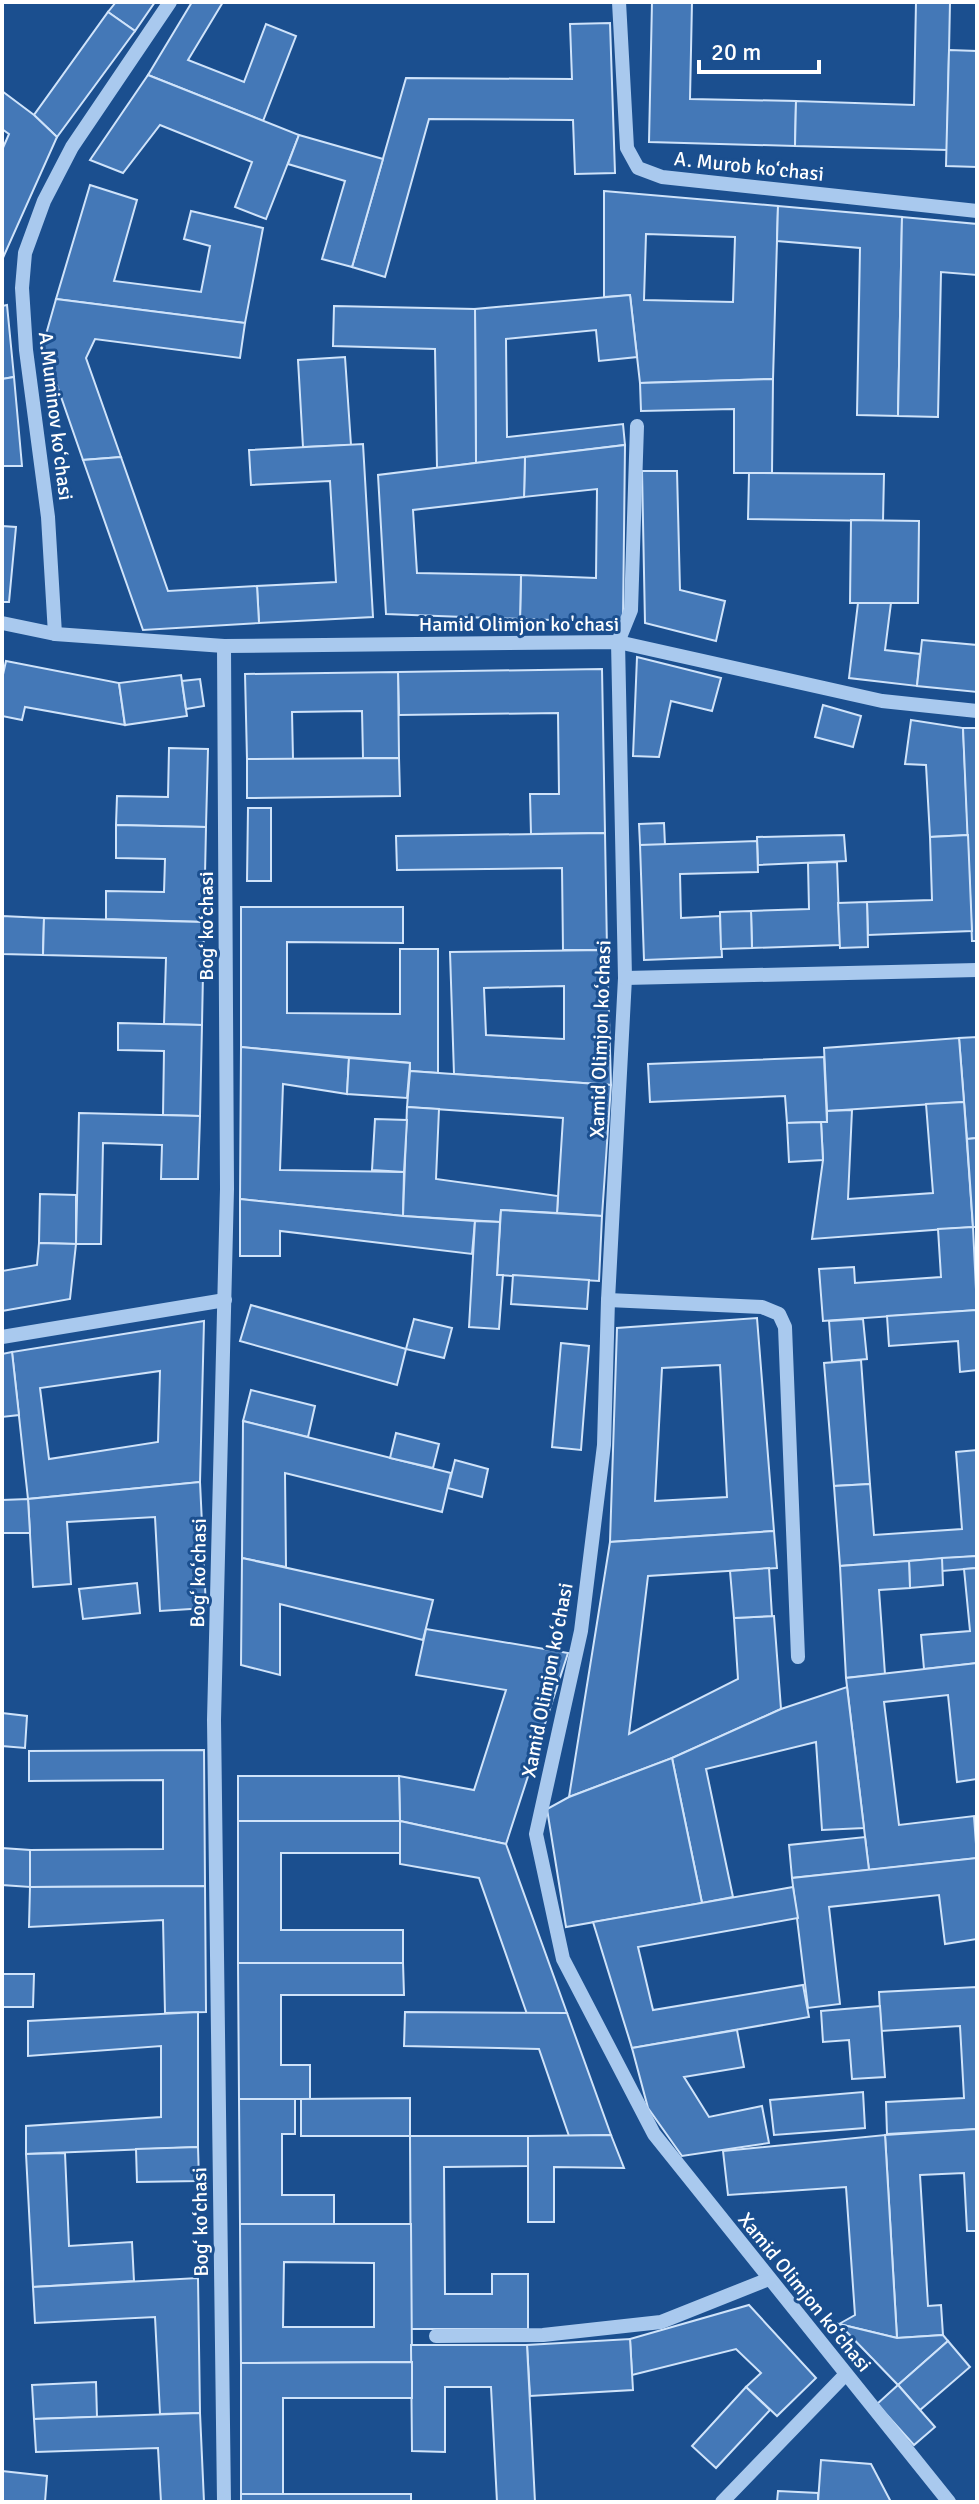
<svg xmlns="http://www.w3.org/2000/svg" width="979" height="2504" font-family="Signika,sans-serif">
	<rect width="100%" height="100%" fill="#1b4f8f"/>
	<g fill="#4478b7" stroke="#cfe3fa" stroke-width="2" fill-rule="evenodd">
		<polygon points="116,2 155,2 135,31 108,12"/>
		<polygon points="192,2 223,2 188,60 244,82 266,24 296,36 263,121 148,75"/>
		<polygon points="652,2 692,2 690,99 796,101 795,146 649,142"/>
		<polygon points="916,2 950,2 947,150 795,146 796,101 914,105"/>
		<polygon points="108,12 135,31 57,137 34,115"/>
		<polygon points="610,23 615,173 575,174 573,120 429,119 385,277 352,267 406,78 572,79 570,24"/>
		<polygon points="949,50 977,51 977,167 946,166"/>
		<polygon points="148,75 299,135 266,219 235,207 252,162 160,125 123,173 90,160"/>
		<polygon points="2,91 34,115 57,137 2,260 2,150 9,134 2,129"/>
		<polygon points="299,135 383,159 352,267 322,259 345,181 288,164"/>
		<polygon points="90,185 137,200 114,281 201,292 210,246 184,239 191,211 263,228 245,323 56,299"/>
		<path d="M604,191l174,15 -5,173 -133,4 -10,-88 -26,2zM646,234l89,3 -2,65 -89,-2z"/>
		<polygon points="778,206 902,217 898,416 857,415 860,248 777,241"/>
		<polygon points="902,217 977,224 977,275 941,272 938,417 898,416"/>
		<polygon points="630,295 637,357 599,361 596,330 506,339 507,437 623,424 625,445 476,463 475,309"/>
		<polygon points="56,299 245,323 240,358 95,339 86,358 121,457 83,460 43,345"/>
		<polygon points="7,305 14,377 2,379 2,306"/>
		<polygon points="334,306 475,309 476,463 437,468 435,349 333,346"/>
		<polygon points="345,357 351,445 303,447 298,360"/>
		<polygon points="14,377 22,466 2,466 2,379"/>
		<polygon points="773,379 772,473 734,473 734,409 641,411 640,383"/>
		<polygon points="363,444 373,617 259,623 257,586 336,582 330,481 251,485 249,450"/>
		<polygon points="625,445 623,622 520,619 521,575 596,578 597,489 524,497 525,457"/>
		<polygon points="121,457 168,591 257,586 259,623 143,630 83,460"/>
		<polygon points="525,457 524,497 413,510 417,573 521,575 520,619 386,614 378,475"/>
		<polygon points="642,471 677,471 680,590 725,601 716,641 645,623"/>
		<polygon points="749,473 884,474 883,521 748,519"/>
		<polygon points="851,520 919,521 918,603 850,603"/>
		<polygon points="2,526 16,527 9,602 2,602"/>
		<polygon points="858,603 891,603 885,650 920,654 917,686 849,678"/>
		<polygon points="922,640 977,645 977,692 917,686"/>
		<polygon points="637,657 721,678 712,711 671,701 659,757 633,756"/>
		<polygon points="6,661 119,683 125,725 25,707 22,720 2,716 2,679"/>
		<polygon points="602,669 605,833 531,834 530,794 559,794 558,713 399,715 398,672"/>
		<polygon points="398,672 399,758 363,758 362,711 292,712 293,759 247,759 245,674"/>
		<polygon points="181,675 187,716 125,725 119,683"/>
		<polygon points="200,679 204,706 186,709 182,681"/>
		<polygon points="823,705 861,716 853,747 815,737"/>
		<polygon points="911,720 963,728 968,835 930,837 926,765 905,764"/>
		<polygon points="963,728 977,728 977,941 972,941"/>
		<polygon points="169,748 208,749 206,827 116,825 117,796 168,797"/>
		<polygon points="399,758 400,796 247,798 247,759"/>
		<polygon points="248,808 271,808 271,881 247,881"/>
		<polygon points="664,823 665,845 640,845 639,824"/>
		<polygon points="116,825 206,827 204,922 106,919 106,891 164,892 165,859 116,858"/>
		<polygon points="605,833 607,950 563,950 562,868 397,870 396,836"/>
		<polygon points="844,835 846,861 758,865 757,837"/>
		<polygon points="968,835 972,931 868,935 867,902 932,900 930,837"/>
		<polygon points="757,841 758,872 680,874 681,918 720,916 722,957 644,960 640,845"/>
		<polygon points="837,862 840,945 752,948 751,911 809,909 808,863"/>
		<polygon points="867,902 868,947 840,948 838,903"/>
		<polygon points="241,907 403,907 403,943 287,942 287,1013 400,1014 400,949 438,949 438,1073 410,1071 410,1063 241,1047"/>
		<polygon points="751,911 752,948 721,949 720,912"/>
		<polygon points="2,916 44,918 43,955 2,954"/>
		<polygon points="44,918 204,922 202,1025 164,1024 166,958 43,955"/>
		<path d="M607,950l4,135 -157,-11 -4,-122zM564,986v53l-78,-4 -2,-47z"/>
		<polygon points="118,1023 202,1025 200,1116 163,1115 164,1051 118,1050"/>
		<polygon points="977,1037 977,1138 967,1139 959,1038"/>
		<polygon points="959,1038 964,1102 827,1111 824,1048"/>
		<polygon points="241,1047 349,1058 347,1094 283,1084 280,1170 404,1172 403,1216 240,1199"/>
		<polygon points="824,1057 827,1122 787,1123 785,1096 650,1102 648,1064"/>
		<polygon points="349,1058 410,1063 407,1098 347,1094"/>
		<polygon points="410,1071 611,1085 602,1216 557,1213 563,1118 407,1107"/>
		<polygon points="964,1102 973,1227 812,1239 823,1160 821,1122 827,1122 827,1111 852,1110 848,1199 933,1193 926,1104"/>
		<polygon points="407,1107 439,1109 436,1179 558,1196 557,1213 501,1210 500,1222 403,1216"/>
		<polygon points="79,1113 200,1116 198,1179 161,1179 162,1145 103,1143 101,1244 76,1244"/>
		<polygon points="375,1119 407,1120 404,1172 372,1170"/>
		<polygon points="821,1122 823,1160 789,1162 787,1123"/>
		<polygon points="977,1138 977,1227 973,1227 967,1139"/>
		<polygon points="40,1194 76,1195 76,1244 39,1243"/>
		<polygon points="240,1199 403,1216 475,1221 472,1254 280,1231 280,1256 240,1256"/>
		<polygon points="501,1210 602,1216 599,1281 497,1275"/>
		<polygon points="475,1221 500,1222 497,1275 503,1275 499,1329 469,1327"/>
		<polygon points="973,1227 977,1310 823,1321 819,1269 854,1267 855,1283 941,1277 938,1229"/>
		<polygon points="39,1243 76,1244 70,1299 2,1311 2,1271 37,1265"/>
		<polygon points="513,1275 589,1280 587,1309 511,1304"/>
		<polygon points="251,1305 406,1349 397,1385 240,1341"/>
		<polygon points="977,1310 977,1370 960,1372 958,1341 889,1346 887,1316"/>
		<path d="M757,1318l17,213 -164,11 7,-214zM720,1365l7,132 -72,4 7,-133z"/>
		<polygon points="414,1319 452,1328 444,1358 406,1349"/>
		<polygon points="863,1319 867,1359 832,1362 829,1321"/>
		<path d="M204,1321l-4,161 -172,17 -16,-147zM160,1371l-2,71 -109,17 -9,-71z"/>
		<polygon points="561,1343 589,1346 581,1450 552,1447"/>
		<polygon points="12,1352 19,1415 2,1417 2,1354"/>
		<polygon points="861,1360 870,1484 834,1486 824,1363"/>
		<polygon points="251,1390 315,1406 308,1437 243,1421"/>
		<polygon points="243,1421 451,1473 442,1512 285,1473 286,1567 242,1558"/>
		<polygon points="396,1433 439,1444 433,1468 390,1458"/>
		<polygon points="977,1450 977,1556 840,1566 834,1486 870,1484 874,1535 962,1529 956,1452"/>
		<polygon points="455,1460 488,1469 482,1497 448,1488"/>
		<polygon points="200,1482 206,1608 160,1611 155,1517 67,1522 71,1584 33,1587 28,1499"/>
		<polygon points="28,1499 30,1533 2,1533 2,1500"/>
		<polygon points="774,1531 777,1568 648,1576 629,1734 738,1679 734,1618 774,1616 781,1709 672,1758 569,1797 610,1542"/>
		<polygon points="977,1556 977,1568 942,1571 942,1558"/>
		<polygon points="242,1558 433,1600 423,1640 280,1604 280,1675 241,1665"/>
		<polygon points="942,1558 943,1585 910,1588 909,1561"/>
		<polygon points="909,1561 910,1588 879,1590 885,1674 846,1678 840,1566"/>
		<polygon points="769,1568 772,1616 734,1618 730,1571"/>
		<polygon points="977,1568 977,1663 924,1669 921,1635 970,1631 964,1569"/>
		<polygon points="137,1583 140,1613 83,1619 79,1589"/>
		<polygon points="426,1629 568,1653 506,1844 400,1821 399,1776 474,1790 506,1690 416,1675"/>
		<polygon points="977,1663 977,1779 957,1782 948,1695 884,1702 899,1825 974,1816 977,1858 869,1870 846,1678"/>
		<polygon points="847,1687 864,1828 822,1830 816,1742 706,1769 733,1897 702,1903 672,1758 781,1709"/>
		<polygon points="2,1713 27,1716 25,1748 2,1746"/>
		<polygon points="204,1750 205,1886 30,1887 30,1850 163,1849 163,1780 29,1781 29,1751"/>
		<polygon points="672,1758 702,1903 566,1927 547,1809 569,1797"/>
		<polygon points="238,1776 399,1776 400,1821 238,1821"/>
		<polygon points="238,1821 400,1821 400,1853 281,1853 281,1930 403,1930 403,1963 238,1963"/>
		<polygon points="400,1821 506,1844 567,2013 527,2014 479,1878 400,1864"/>
		<polygon points="865,1837 869,1870 792,1878 789,1845"/>
		<polygon points="2,1848 30,1850 30,1887 2,1885"/>
		<polygon points="977,1858 977,1939 945,1944 939,1895 829,1907 840,2004 808,2008 792,1878"/>
		<polygon points="205,1886 206,2012 165,2013 163,1920 29,1927 30,1887"/>
		<polygon points="793,1887 798,1918 638,1947 653,2010 803,1985 809,2017 632,2048 593,1922"/>
		<polygon points="238,1963 403,1963 404,1995 281,1995 281,2065 310,2065 310,2099 239,2099"/>
		<polygon points="2,1974 34,1974 33,2007 2,2007"/>
		<polygon points="976,1987 977,2129 887,2134 886,2102 964,2098 960,2026 881,2031 879,1992"/>
		<polygon points="880,2006 885,2077 852,2079 849,2040 823,2042 821,2011"/>
		<polygon points="198,2012 198,2147 26,2154 26,2126 161,2117 161,2046 28,2056 28,2021"/>
		<polygon points="405,2012 567,2013 611,2135 569,2136 539,2049 404,2046"/>
		<polygon points="737,2030 744,2067 684,2077 709,2117 762,2106 769,2143 682,2156 648,2108 632,2048"/>
		<polygon points="863,2092 865,2128 774,2135 770,2100"/>
		<polygon points="410,2098 410,2136 301,2136 301,2099"/>
		<polygon points="239,2099 295,2099 295,2134 282,2134 282,2195 334,2195 334,2224 240,2224"/>
		<polygon points="977,2129 977,2231 967,2231 964,2173 920,2175 928,2306 941,2305 943,2335 897,2338 885,2135"/>
		<polygon points="611,2135 624,2168 554,2167 554,2222 528,2222 528,2136"/>
		<polygon points="885,2135 897,2338 839,2324 855,2315 846,2187 728,2195 723,2151"/>
		<polygon points="410,2136 528,2136 528,2166 444,2167 445,2294 492,2294 492,2274 528,2274 528,2329 411,2329"/>
		<polygon points="198,2147 199,2181 137,2182 136,2149"/>
		<polygon points="65,2153 69,2246 132,2242 134,2281 33,2287 26,2154"/>
		<path d="M240,2224h171l1,138 -171,1zM284,2262l90,1v64h-91z"/>
		<polygon points="198,2278 200,2413 160,2414 155,2317 35,2323 33,2287"/>
		<polygon points="749,2305 816,2378 777,2416 746,2387 761,2373 736,2349 632,2375 630,2339"/>
		<polygon points="839,2324 897,2338 943,2335 948,2341 898,2385"/>
		<polygon points="630,2339 633,2390 530,2396 527,2345"/>
		<polygon points="948,2341 970,2367 920,2410 898,2385"/>
		<polygon points="411,2345 527,2345 535,2502 497,2502 491,2387 445,2387 445,2452 412,2451"/>
		<polygon points="412,2362 412,2398 283,2398 283,2494 241,2494 241,2363"/>
		<polygon points="96,2382 97,2417 34,2419 32,2385"/>
		<polygon points="898,2385 935,2427 914,2445 877,2404"/>
		<polygon points="746,2387 770,2410 716,2468 692,2446"/>
		<polygon points="200,2413 204,2502 161,2502 158,2448 36,2452 34,2419"/>
		<polygon points="821,2460 871,2464 891,2502 818,2502"/>
		<polygon points="2,2471 47,2476 45,2502 2,2502"/>
		<polygon points="778,2491 818,2493 818,2502 777,2502"/>
		<rect x="241" y="2494" width="170" height="8"/>
	</g>
	<g fill="none" stroke-linecap="round" stroke-linejoin="round">
		<g stroke="#a9c9ee" stroke-width="14">
			<polyline points="619,2 627,148 638,168 662,177 977,211"/>
			<polyline points="637,426 631,610 618,642 625,978 608,1300 604,1445 581,1631 536,1834 563,1959 654,2134 949,2502"/>
			<polyline points="2,623 55,634 224,646 618,642 882,701 977,711"/>
			<polyline points="55,634 48,517 26,350 22,288 25,253 44,201 72,147 170,2"/>
			<polyline points="625,978 977,970"/>
			<polyline points="608,1300 762,1307 779,1314 785,1327 798,1657"/>
			<polyline points="2,1337 225,1300"/>
			<polyline points="436,2336 543,2335 661,2322 769,2279"/>
			<polyline points="224,2502 214,1720 227,1189 224,646"/>
			<polyline points="722,2502 845,2375"/>
		</g>
	</g>
	<g text-anchor="middle" stroke-width="6" stroke-linejoin="round" paint-order="stroke">
		<g font-size="20" fill="#fff" stroke="#1b4f8f">
			<text transform="translate(749 166) rotate(6)" y="7">A. Murob koʻchasi</text>
			<text transform="translate(56 416) rotate(83)" y="7">A.Muminov koʻchasi</text>
			<text x="519" y="631">Hamid Olimjon ko'chasi</text>
			<text transform="translate(206 926) rotate(-90)" y="7">Bogʻ koʻchasi</text>
			<text transform="translate(600 1039) rotate(-88)" y="7">Xamid Olimjon koʻchasi</text>
			<text transform="translate(198 1573) rotate(-89)" y="7">Bogʻ koʻchasi</text>
			<text transform="translate(547 1680) rotate(-79)" y="7">Xamid Olimjon koʻchasi</text>
			<text transform="translate(200 2222) rotate(-91)" y="7">Bogʻ koʻchasi</text>
			<text transform="translate(805 2292) rotate(51)" y="7">Xamid Olimjon koʻchasi</text>
		</g>
	</g>
	<rect width="979" height="2504" fill="none" stroke="#ffffff" stroke-width="8"/>
	<path d="M699 60v12h120v-12" fill="none" stroke="#ffffff" stroke-width="4"/>
	<text x="711" y="60" font-size="24" fill="#ffffff" stroke="#1b4f8f" stroke-width="6" paint-order="stroke">20 m</text>
</svg>
